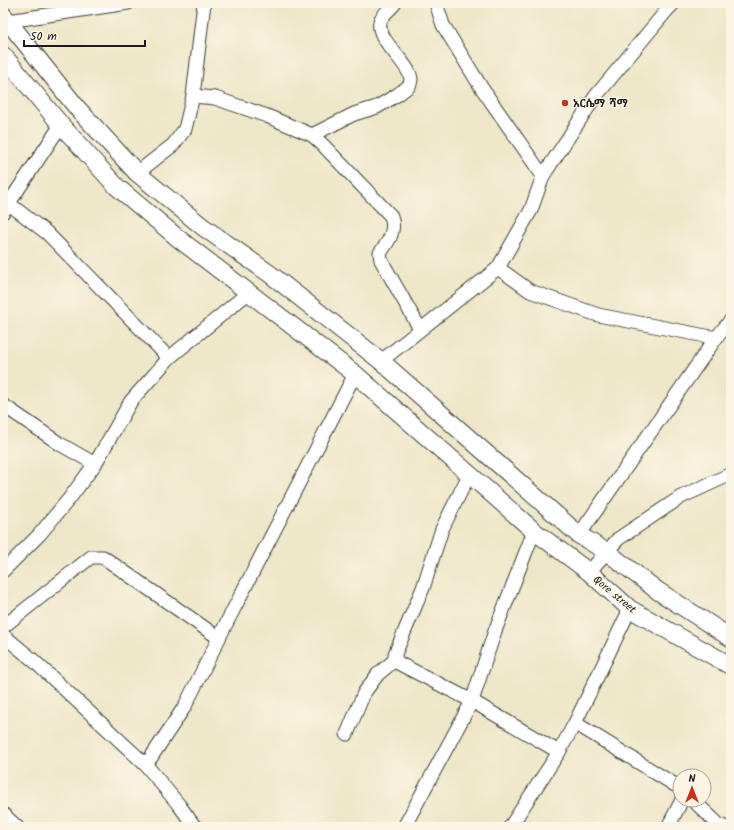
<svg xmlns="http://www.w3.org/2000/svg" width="734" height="830" font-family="Kalam,'Noto Sans Ethiopic',sans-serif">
	<rect width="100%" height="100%" fill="#fcf5e5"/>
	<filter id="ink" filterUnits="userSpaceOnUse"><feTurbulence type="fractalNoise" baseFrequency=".025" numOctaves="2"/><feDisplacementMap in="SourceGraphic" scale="8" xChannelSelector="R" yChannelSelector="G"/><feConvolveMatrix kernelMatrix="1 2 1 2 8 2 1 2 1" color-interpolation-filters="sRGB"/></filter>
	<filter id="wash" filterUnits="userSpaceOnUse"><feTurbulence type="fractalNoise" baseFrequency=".012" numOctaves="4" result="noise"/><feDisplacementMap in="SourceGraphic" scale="16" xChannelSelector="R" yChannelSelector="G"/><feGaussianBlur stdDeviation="0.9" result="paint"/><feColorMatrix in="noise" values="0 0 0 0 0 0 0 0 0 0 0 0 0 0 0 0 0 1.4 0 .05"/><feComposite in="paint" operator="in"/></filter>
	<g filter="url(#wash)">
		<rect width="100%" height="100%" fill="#ede6c8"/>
	</g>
	<g filter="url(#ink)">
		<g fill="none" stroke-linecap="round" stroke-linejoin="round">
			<g stroke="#3b3a36" stroke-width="15">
				<g id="minor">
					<polyline points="436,3 443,25 481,87 543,176"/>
					<polyline points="8,21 128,3"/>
					<path d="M193,96l22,2 52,18 45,19 10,9 69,72c5,15 -2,25 -11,37l1,7 39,69"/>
					<path d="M312,135l42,-21 23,-7 20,-12 12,-9c1,-2 2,-4 2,-6 0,-17 -39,-42 -30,-61 3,-6 10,-10 14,-16"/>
					<polyline points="137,173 173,145 185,129 193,96 204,3"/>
					<polyline points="8,203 47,233 169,358"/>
					<polyline points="3,212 61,125"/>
					<polyline points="498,268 530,291 598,315 716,338"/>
					<polyline points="381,361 498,268 531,210 543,176 595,97 667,10 674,3"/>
					<polyline points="3,405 60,444 95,464"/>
					<polyline points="469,475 442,529 423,588 395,654 395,660 400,664 472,701 559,752"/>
					<polyline points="579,535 716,338 731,320"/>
					<polyline points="3,571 39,535 69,499 95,464 131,401 169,358 248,293"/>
					<polyline points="589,572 618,539 681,497 731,474"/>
					<polyline points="3,627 91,557 103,557 219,638"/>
					<polyline points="3,635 33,660 146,765 179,805 195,827"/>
					<polyline points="575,723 680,788"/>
					<polyline points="347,734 364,693 378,674 395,660"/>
					<polyline points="146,765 185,706 226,624 355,374"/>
					<polyline points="693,800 718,824 724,827"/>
					<polyline points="3,814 17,827"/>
					<polyline points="404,827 472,701 495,631 534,531"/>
					<polyline points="510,827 559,752 575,723 630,609"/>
					<polyline points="668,827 682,800"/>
				</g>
			</g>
			<g stroke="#3b3a36" stroke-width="19">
				<g id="tertiary">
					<polyline points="3,15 78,109 137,173 203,227 270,274 381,361 579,535 607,552 658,591 731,638"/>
					<polyline points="3,55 61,125 117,187 179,239 355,374 534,531 589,572 630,609 731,666"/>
				</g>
			</g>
			<use href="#minor" stroke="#fff" stroke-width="13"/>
			<use href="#tertiary" stroke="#fff" stroke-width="17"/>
		</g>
	</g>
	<circle fill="#c8321e" stroke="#fcf5e5" stroke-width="1.5" cx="565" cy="103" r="4"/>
	<g text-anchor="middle" stroke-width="3" stroke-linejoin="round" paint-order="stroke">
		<g font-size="11" font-weight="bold" fill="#1c1c1c" stroke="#fcf5e5" text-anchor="start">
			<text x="573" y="107">አርሴማ ሻማ</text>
		</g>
		<g font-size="11" fill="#1c1c1c" stroke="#fcf5e5">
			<text transform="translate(615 594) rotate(40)" y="4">Qore street</text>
		</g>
	</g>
	<rect width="734" height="830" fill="none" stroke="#fcf5e5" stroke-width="16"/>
	<g transform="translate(692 788)"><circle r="19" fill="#fcf5e5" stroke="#a29e95"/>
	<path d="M0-3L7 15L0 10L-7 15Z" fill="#c8321e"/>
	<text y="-6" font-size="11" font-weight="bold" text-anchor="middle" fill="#1c1c1c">N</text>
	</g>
	<path d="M24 40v6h121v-6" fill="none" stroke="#1c1c1c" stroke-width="2"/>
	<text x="30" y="40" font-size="12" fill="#1c1c1c" stroke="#fcf5e5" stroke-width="3" paint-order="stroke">50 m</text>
</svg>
